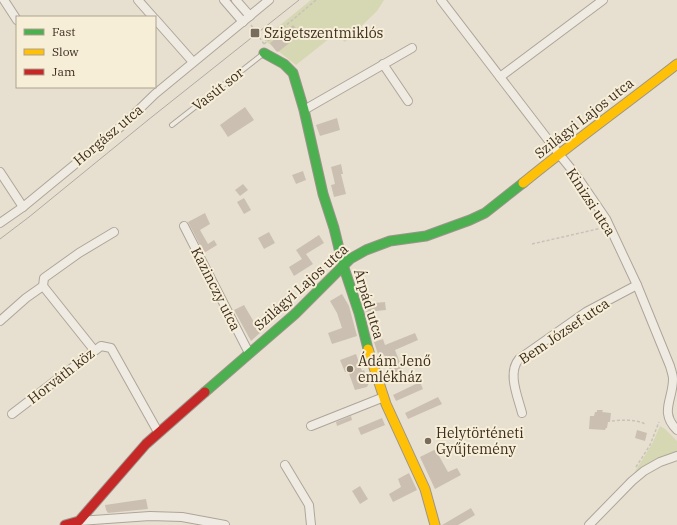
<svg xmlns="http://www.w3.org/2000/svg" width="677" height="525" font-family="'IBM Plex Serif',serif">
	<rect width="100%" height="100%" fill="#e7e0d1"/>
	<g fill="#d6d7b3">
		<polygon points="311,0 384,0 377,11 345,42 335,34 296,65 263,39"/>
		<polygon points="660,426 665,429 677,441 677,452 647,464 634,475 634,473 652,444"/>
	</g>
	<g fill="#cbbfb2">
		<polygon points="293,25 301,34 278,52 276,51 270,43"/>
		<polygon points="245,107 254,120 228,137 220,125"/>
		<polygon points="337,118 340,130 320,136 316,125"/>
		<polygon points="341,164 343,174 341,174 346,194 334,197 331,185 335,184 331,167"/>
		<polygon points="303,171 306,180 296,184 292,175"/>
		<polygon points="243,184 248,190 240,196 235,190"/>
		<polygon points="244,198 251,210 244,214 237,202"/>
		<polygon points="205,213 210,224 200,230 208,244 214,240 217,245 204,253 188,222"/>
		<polygon points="269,232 275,243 264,249 258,238"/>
		<polygon points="319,235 324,243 306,254 313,264 294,276 289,267 302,259 296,250"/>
		<polygon points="342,294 349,306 357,336 332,344 328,333 342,328 337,313 330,301"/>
		<polygon points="385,302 386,310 366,312 364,304"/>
		<polygon points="244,305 254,322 260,317 268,326 251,341 234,310"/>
		<polygon points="415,333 418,340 395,350 404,373 393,378 384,355 379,357 374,342 383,339 385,345"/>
		<polygon points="356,354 362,371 364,370 369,383 367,387 355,390 348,371 345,372 340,360"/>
		<polygon points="420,382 423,389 396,401 393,395"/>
		<polygon points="438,397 442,404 408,419 405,413"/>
		<polygon points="597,410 603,410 602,412 611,413 610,422 608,422 607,428 606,428 605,430 589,429 590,416 594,416 595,412 597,412"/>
		<polygon points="351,416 352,420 337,426 336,422"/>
		<polygon points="382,418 385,425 361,435 358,428"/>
		<polygon points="637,430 647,433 645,441 635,438"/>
		<polygon points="440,447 444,454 439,456 448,472 457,468 461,475 435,489 420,457"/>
		<polygon points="409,473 417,490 393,502 389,494 401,487 398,479"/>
		<polygon points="360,486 368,499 360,504 352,491"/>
		<polygon points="146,499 148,509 108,513 106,510 105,505"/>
		<polygon points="471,508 475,515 458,525 442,525"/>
	</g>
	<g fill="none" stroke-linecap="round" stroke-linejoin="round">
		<g stroke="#ada599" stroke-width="6">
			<polyline id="lane" points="172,125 263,54"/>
		</g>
		<g stroke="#ada599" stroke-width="10">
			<g id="street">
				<polyline points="4,0 17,20"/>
				<polyline points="138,0 153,17"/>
				<polyline points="224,0 243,22"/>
				<polyline points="236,0 250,16"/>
				<path d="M441,0l118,154 17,21 30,44 31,66 33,81c1,4 3,9 3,13 0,21 -14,33 4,51"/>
				<polyline points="155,19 193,62"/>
				<polyline points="383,64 408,101"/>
				<polyline points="500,77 603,0"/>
				<polyline points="304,110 412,48"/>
				<polyline points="0,172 23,207"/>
				<polyline points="0,223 23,207 124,124 155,94 269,0"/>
				<polyline points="184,226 249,353"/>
				<polyline points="43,286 94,350"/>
				<polyline points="0,321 26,298 43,286 44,278 79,253 114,232"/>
				<path d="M522,413c-4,-16 -15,-40 -3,-54l67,-47 51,-27"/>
				<polyline points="12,414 101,346 111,348 158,432"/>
				<polyline points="311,426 384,397"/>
				<polyline points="285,465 309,505 311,525"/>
				<polyline points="79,521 150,516 182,517 225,525"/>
				<polyline points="589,525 632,481 644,471 660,462 677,456"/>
			</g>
		</g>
		<g stroke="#9c958a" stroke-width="11">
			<g id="fast">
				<polyline points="264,53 284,64 293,73 304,110 323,194 334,228 343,265 359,313 368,349"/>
				<polyline points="205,392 295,314 350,259 366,250 390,241 426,236 470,220 485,213 523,183"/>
			</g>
		</g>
		<g stroke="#9c958a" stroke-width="11">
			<g id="slow">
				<path d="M523,183c50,-41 103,-79 154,-119"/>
				<polyline points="368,349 386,404 425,489 435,525"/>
			</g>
		</g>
		<g stroke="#9c958a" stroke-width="11">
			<polyline id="jam" points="65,525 79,521 146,444 205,392"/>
		</g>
		<g stroke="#c8c2b9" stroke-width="1.5" stroke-dasharray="3 2" stroke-linecap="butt">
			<polyline points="251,25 264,44"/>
			<polyline points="264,44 316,0"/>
			<polyline points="532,244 602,228"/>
			<path d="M612,421c10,-1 24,-2 33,3"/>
			<polyline points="636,467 650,445 659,422"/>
		</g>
		<use href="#lane" stroke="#efebe3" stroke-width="4"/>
		<use href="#street" stroke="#efebe3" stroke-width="8"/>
		<use href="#fast" stroke="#4caf50" stroke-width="9"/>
		<use href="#slow" stroke="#ffc107" stroke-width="9"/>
		<use href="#jam" stroke="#c62828" stroke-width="9"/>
		<polyline stroke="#afaaa2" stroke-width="1" points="0,239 29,217 148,120 299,0"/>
	</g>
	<g fill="#786c5e" stroke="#f7eed8" stroke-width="1.5">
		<rect x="250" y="28" width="10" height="10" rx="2"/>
		<circle cx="350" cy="369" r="4"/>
		<circle cx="428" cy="441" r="4"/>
	</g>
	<g text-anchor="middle" stroke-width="4" stroke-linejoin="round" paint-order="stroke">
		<g font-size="14" fill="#3d2e20" stroke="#f7eed8" text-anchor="start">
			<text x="264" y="38">Szigetszentmiklós</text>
			<text x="358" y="366">Ádám Jenő<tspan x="358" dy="16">emlékház</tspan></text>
			<text x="436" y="438">Helytörténeti<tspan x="436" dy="16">Gyűjtemény</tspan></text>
		</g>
		<g font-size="14" fill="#3d2e20" stroke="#f7eed8">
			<text transform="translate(218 89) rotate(-38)" y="5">Vasút sor</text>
			<text transform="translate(584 118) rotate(-38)" y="5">Szilágyi Lajos utca</text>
			<text transform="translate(108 135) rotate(-40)" y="5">Horgász utca</text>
			<text transform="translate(591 202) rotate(57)" y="5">Kinizsi utca</text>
			<text transform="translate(301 287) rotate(-42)" y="5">Szilágyi Lajos utca</text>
			<text transform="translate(216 289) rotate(63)" y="5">Kazinczy utca</text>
			<text transform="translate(369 304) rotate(73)" y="5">Árpád utca</text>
			<text transform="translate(564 331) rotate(-34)" y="5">Bem József utca</text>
			<text transform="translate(61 376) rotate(-38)" y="5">Horváth köz</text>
		</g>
	</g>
	<rect x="16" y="16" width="140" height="72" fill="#f7eed8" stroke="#ada18e"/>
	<rect x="24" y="29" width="20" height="6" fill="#4caf50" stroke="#ada18e"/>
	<text x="52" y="36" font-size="12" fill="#3d2e20">Fast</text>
	<rect x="24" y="49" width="20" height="6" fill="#ffc107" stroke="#ada18e"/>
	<text x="52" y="56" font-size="12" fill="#3d2e20">Slow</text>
	<rect x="24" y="69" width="20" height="6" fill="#c62828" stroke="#ada18e"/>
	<text x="52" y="76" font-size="12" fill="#3d2e20">Jam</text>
</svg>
